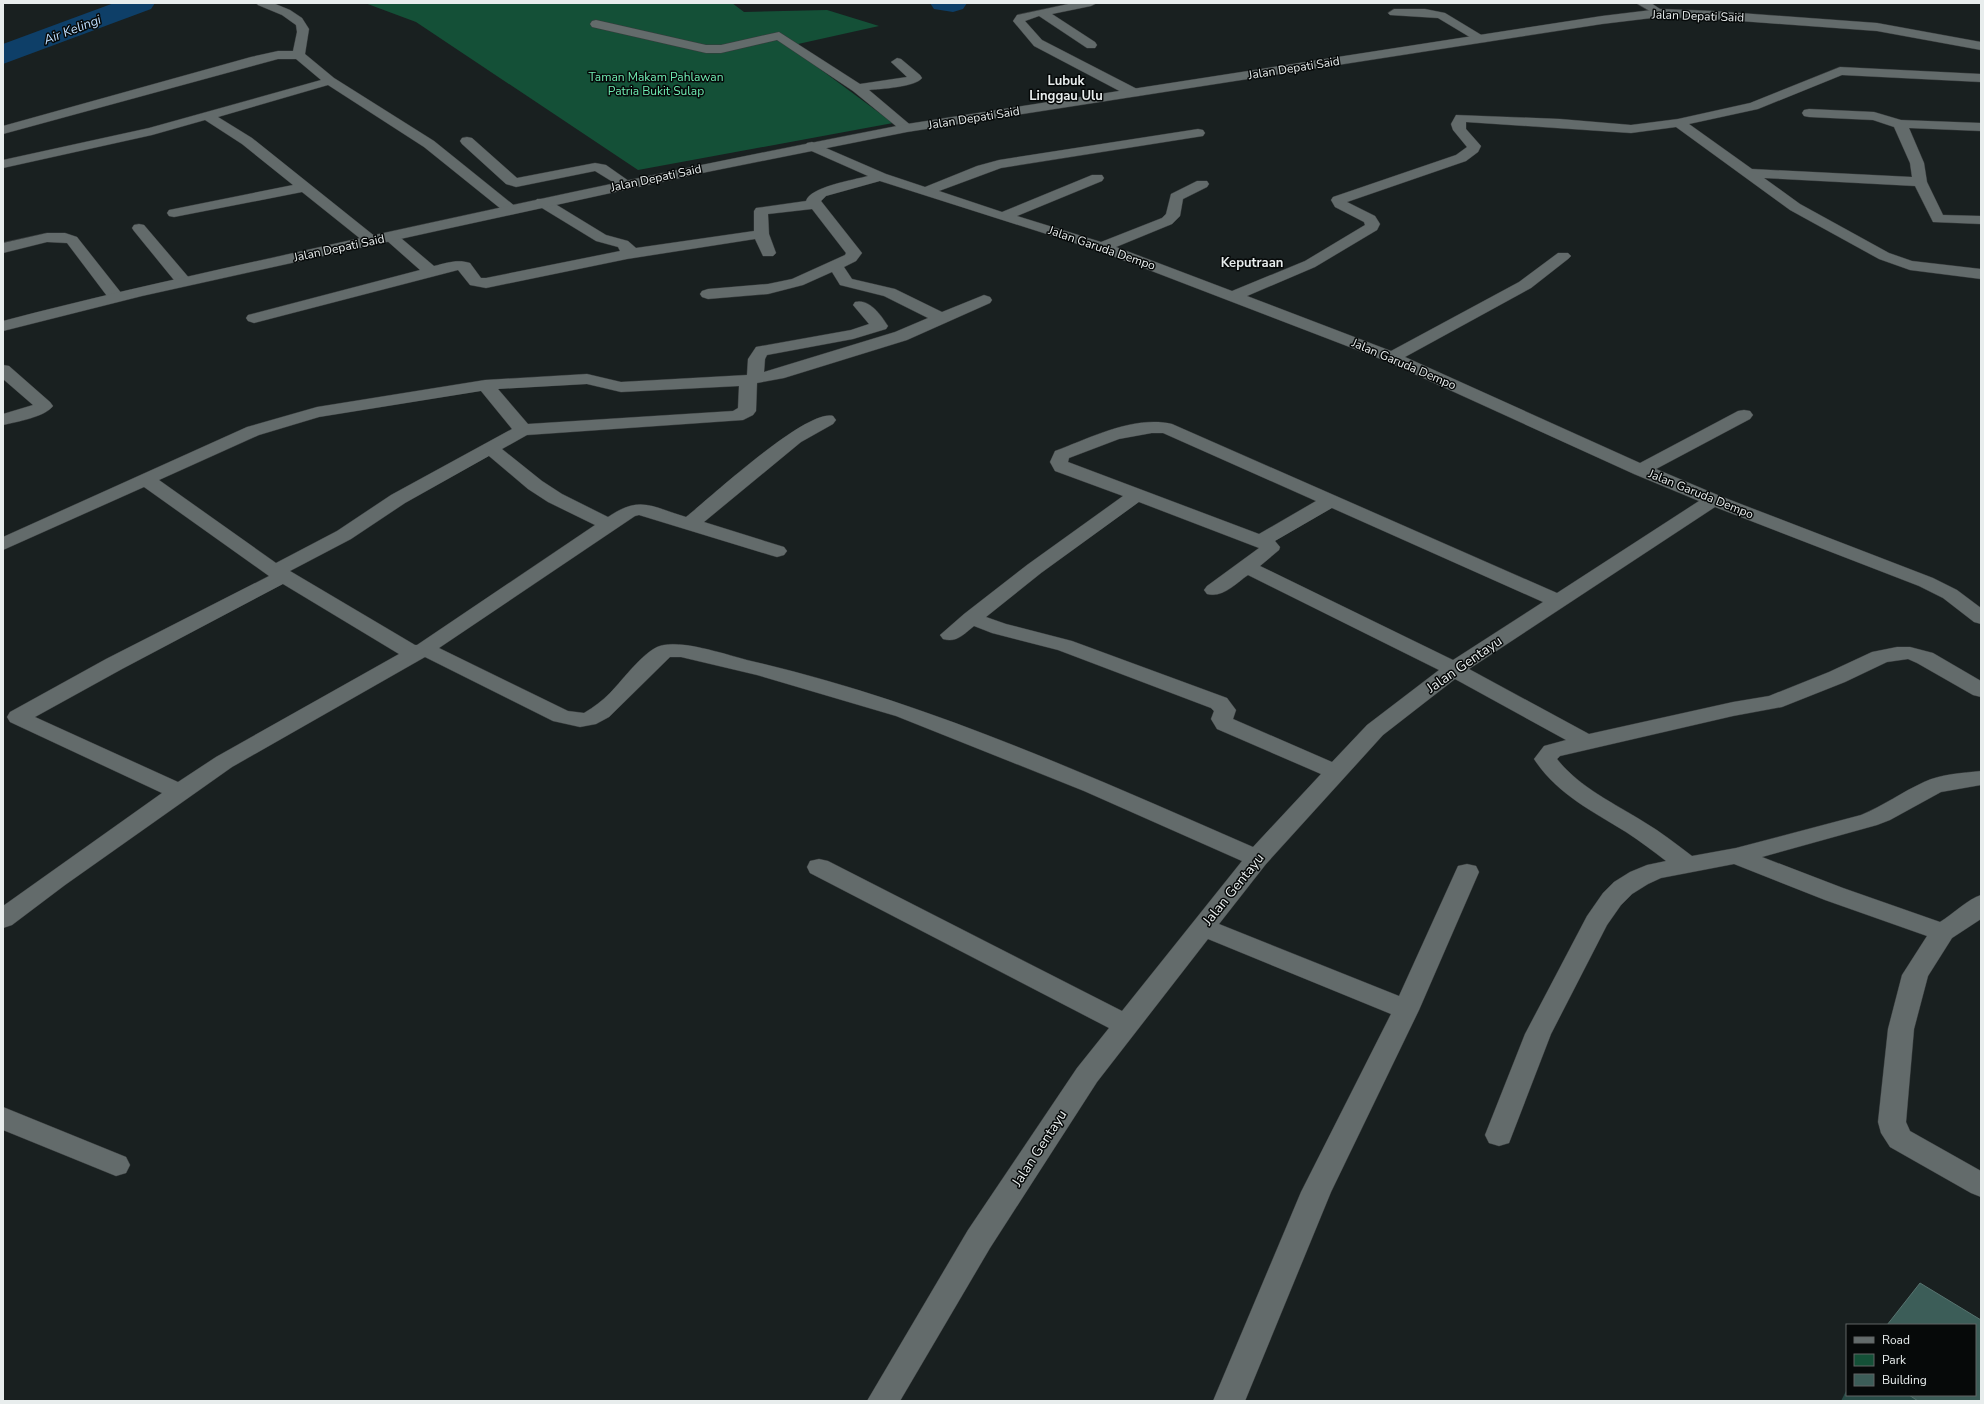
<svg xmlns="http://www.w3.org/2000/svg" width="1984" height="1404" font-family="'Nunito Sans',sans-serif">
	<rect width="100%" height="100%" fill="#192020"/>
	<polygon fill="#145037" points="365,3 732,3 744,12 827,10 879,26 789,46 893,123 638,170 416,22"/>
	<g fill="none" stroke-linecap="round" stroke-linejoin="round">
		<g fill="#0e3f68" fill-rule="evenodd">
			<polygon points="114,3 155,3 151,9 3,64 3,44"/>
			<polygon points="930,3 967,3 963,9 953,12 934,9"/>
		</g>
		<g stroke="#373b3c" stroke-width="1">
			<g id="street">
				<polygon points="256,3 273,3 290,10 302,18 309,29 305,54 334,78 434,141 516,207 518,210 516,213 506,213 424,147 328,85 218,117 252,138 377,238 380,241 377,244 367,244 302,192 174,217 169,216 167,213 169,210 293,185 242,144 205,120 152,135 3,168 3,160 149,128 321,80 296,59 278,59 3,134 3,126 251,57 278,51 293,51 297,32 296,25 282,15 258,5"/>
				<polygon points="1073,3 1097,3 1091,6 1052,14 1095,42 1097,45 1095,48 1087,48 1039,16 1025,21 1042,40 1139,90 1140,93 1139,96 1129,96 1034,46 1013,21 1017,15"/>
				<polygon points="1636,3 1651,3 1666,13 1660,17"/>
				<polygon points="1394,9 1425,9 1445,13 1488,39 1486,42 1478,42 1438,18 1390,15 1388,13"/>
				<path d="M596,20l110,25h15l58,-13 81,52 47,-7 -16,-15 6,-4 4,1 19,16 2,3c-6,9 -42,11 -53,12l45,38 -2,3h-10l-49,-40 -76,-51 -56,13h-15l-114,-26 -2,-3 2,-3z"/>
				<path d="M1840,67l141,7v8l-139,-7 -84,34 -69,15 63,45 160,8 -2,-14 -16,-36 -21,-7 -64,-3 -5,-1 -2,-3 2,-3 5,-1 65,3 27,8 80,3v8l-72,-3 15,35 3,19 16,33 38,1v8l-48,-2 -18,-36 -151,-8 36,26 89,49 23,8 69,8v10l-71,-9 -31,-11 -89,-49 -114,-83 -45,6 -165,-11v7l15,17 -3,6 -12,9 -119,41 28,14 5,8 -3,6 -62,37 -68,29 144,55 128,-69 39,-29h10l3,3 -3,3 -37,29 -126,69 235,106 98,-52 6,-1 6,1 3,4 -3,4 -94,50 64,27 213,82 24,12 24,18v16l-7,-2 -31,-24 -24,-12 -204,-79 -246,162 120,65 144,-32 36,-6 60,-24 43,-20 25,-5h13l23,6 48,28v16l-8,-2 -56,-32 -9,-4 -21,3 -42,20 -63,25 -49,9 -173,40 -3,3c23,29 57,44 87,63 17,10 32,22 48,34l44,-8 125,-33c22,-9 41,-23 63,-33 17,-8 38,-9 57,-11v14l-40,7 -51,28 -13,5 -115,32 81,31 97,34c13,-8 28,-23 41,-27v24l-29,19 -24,38 -14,53 -8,93 4,9 71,40v26l-10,-4 -81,-46 -9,-14 -3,-11 10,-93 14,-54 25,-39 -102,-36 -91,-36 -73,14 -13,6 -16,10 -11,11 -14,20 -56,109 -42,109 -10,3 -10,-3 -4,-8 40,-101 62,-118 16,-23 11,-11 16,-10 17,-7 19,-4c-13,-10 -26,-20 -40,-29 -34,-21 -69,-38 -92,-73l10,-13 22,-6 -111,-61 -72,56 -117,129 -47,60 180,72 59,-130 9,-2 9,2 3,6 -60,138 -88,182 -86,209h-32l88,-209 90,-178 -183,-75 -111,143 -107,166 -90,153h-33l101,-171 109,-162 32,-40 -299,-155 -3,-6 3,-6 9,-2 9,2 294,150 120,-150 -158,-70 -188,-75 -139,-41 -76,-18h-11l-61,60 -13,7 -16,3 -27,-6 -128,-64 -193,110 -167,118 -53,40 -9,3v-22l159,-113 -152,-71 -3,-5 3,-5 96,-53 163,-83 -125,-89 -141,63v-13l244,-110 70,-20 168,-27 102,-6 34,8 126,-7 1,-16 8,-12 95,-17 18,-6 -16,-19 2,-3c14,-4 26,13 33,24l-2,3 -33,10 -86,16 -2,4 -1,13 131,-40 33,-14 -44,-22 -44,-11 -8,-13 -29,13 -35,9 -60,5 -6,-2 -2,-3 2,-3 6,-2 60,-5 24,-5 53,-24 1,-2 -34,-44 -44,5 1,20 7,19 -3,3h-10l-8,-17 -128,20 -141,29 -16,-3 -12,-15 -204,53 -6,-2 -2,-3 2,-3 172,-45 -35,-31 -3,-3 3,-3h10l39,33c13,-3 23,-7 36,-3l11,15h5l134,-27 -2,-4 -22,-6 -59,-36 -2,-3 2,-3h10l59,36 22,6 8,7 118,-17v-20l2,-3 50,-7c4,-14 47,-21 62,-25l-61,-27 -2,-3 2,-3 5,-1 74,32 39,13 52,-21 22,-6 199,-31 5,1 2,3 -2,3 -202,32 -62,23 63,21 90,-37h10l2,3 -2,3 -85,35 84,26 61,-24 4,-4 5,-20 26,-13h10l2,3 -2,3 -24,12 -3,17 -8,8 -56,23 116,44 73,-30 60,-36 -1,-3 -29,-15 -4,-7 2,-3 123,-42 11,-8 -14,-17 -2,-6 5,-9 104,4 71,6 47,-6 72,-16zM880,181l217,69 289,111 248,113 65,27 -142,92 -385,-169c-38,-9 -82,14 -117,27l-5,11 5,9 68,25 -96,69 -63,49 -24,21 3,4c13,4 20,-4 31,-13l18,7 66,17 153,58 3,3 -3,8 6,10 104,45 -68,73c-163,-71 -328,-146 -502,-186 -24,-6 -64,-20 -87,-16 -18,2 -41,35 -54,48 -8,8 -16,14 -26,20l-16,-2 -129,-63 196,-132 4,-1 131,40 7,2 7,-2 3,-4 -3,-4 -80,-25 97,-80 32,-18 3,-4 -3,-4c-27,-7 -122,81 -147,101 -34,-10 -46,-22 -78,0l-46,-23 -20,-13 -40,-32 25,-14 216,-15 10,-5 3,-4 1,-28 27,-5 123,-38 83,-37 2,-3 -2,-3 -6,-2 -42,17 -47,-23 -43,-10 -8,-12 12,-6 6,-8 -41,-52 5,-5zM587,384l34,8 118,-6 -1,22 -5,3 -205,13 -30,-35zM481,391l31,38 -121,66 -54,36 -61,32 -117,-83 100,-45 60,-18zM1152,433h11l153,68 -57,33 -191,-72 1,-4 50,-19zM489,456l39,33 20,13 47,23 -178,120h-2l-125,-74 61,-32 54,-36zM1139,502l120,46 -52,38 -3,4 3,4c16,4 28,-10 41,-19l191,95 -72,55 -35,37 -99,-43 3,-9 -9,-12 -155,-57 -66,-17 -20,-7 55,-44zM1332,508l211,94 -90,58 -193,-94 19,-16 1,-3 -5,-6zM283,584l116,70 -183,103 -38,25 -143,-65 87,-48z"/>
				<polygon points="467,137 472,138 517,178 595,163 606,165 633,184 631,187 621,187 595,171 516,187 506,184 462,144 460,141 462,138"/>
				<polygon points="139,224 144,225 190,279 192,282 190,285 178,285 134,231 132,228 134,225"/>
				<polygon points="47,233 65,233 77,237 122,294 124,297 122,300 116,302 110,300 67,243 47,242 3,253 3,243"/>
				<path d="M3,365l6,1 41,36 3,4c-8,11 -37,16 -50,19v-11l30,-9 -30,-26z"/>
				<polygon points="3,1107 126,1157 130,1165 126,1173 116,1176 3,1130"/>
			</g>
		</g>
		<g stroke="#373b3c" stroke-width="1">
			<path id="secondary" d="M1660,9l53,2 164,12 104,19v8l-104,-19 -164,-12 -53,-2 -58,7 -695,108 -200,40 -266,58 -299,66 -139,35v-10c114,-30 229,-54 344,-80 186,-41 373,-81 560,-117l695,-108z"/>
		</g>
		<use href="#street" fill="#636b6b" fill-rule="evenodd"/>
		<use href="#secondary" fill="#636b6b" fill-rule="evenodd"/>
	</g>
	<polygon fill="#274b46" points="1847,1389 1847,1395 1975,1395 1981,1401 1841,1401"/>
	<polygon fill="#3c5d58" stroke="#57736f" points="1920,1283 1981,1320 1981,1401 1918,1401 1909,1395 1975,1395 1975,1325 1887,1325"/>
	<g text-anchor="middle" stroke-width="3" stroke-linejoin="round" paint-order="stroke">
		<g font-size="12" fill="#e8eded" stroke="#060909">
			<text transform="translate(1698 16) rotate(2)" y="4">Jalan Depati Said</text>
			<text transform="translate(1294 68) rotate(-9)" y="4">Jalan Depati Said</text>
			<text transform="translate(974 118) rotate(-9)" y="4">Jalan Depati Said</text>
			<text transform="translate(656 178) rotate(-12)" y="4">Jalan Depati Said</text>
			<text transform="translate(339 248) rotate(-12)" y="4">Jalan Depati Said</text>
			<text transform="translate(1102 248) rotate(19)" y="4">Jalan Garuda Dempo</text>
			<text transform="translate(1404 364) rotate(23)" y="4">Jalan Garuda Dempo</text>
			<text transform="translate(1701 494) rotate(22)" y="4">Jalan Garuda Dempo</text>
		</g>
		<g font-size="12" fill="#70edb3" stroke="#060909">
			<text x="656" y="81">Taman Makam Pahlawan<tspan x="656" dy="14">Patria Bukit Sulap</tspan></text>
		</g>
		<g font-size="13" font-style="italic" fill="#bedefe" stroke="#060909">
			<text transform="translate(72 29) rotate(-21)" y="5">Air Kelingi</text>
		</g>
		<g font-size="13" font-weight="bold" fill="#e8eded" stroke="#060909">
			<text x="1066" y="85">Lubuk<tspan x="1066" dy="15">Linggau Ulu</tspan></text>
			<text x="1252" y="267">Keputraan</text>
		</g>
		<g font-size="14" fill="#e8eded" stroke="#060909">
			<text transform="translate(1464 664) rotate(-35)" y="5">Jalan Gentayu</text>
			<text transform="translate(1233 889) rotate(-51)" y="5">Jalan Gentayu</text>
			<text transform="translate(1039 1148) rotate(-57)" y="5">Jalan Gentayu</text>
		</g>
	</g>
	<rect width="1984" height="1404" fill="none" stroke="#e8eded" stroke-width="8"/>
	<rect x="1846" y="1324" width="130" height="72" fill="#060909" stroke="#606464"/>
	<rect x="1854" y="1337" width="20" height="6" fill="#636b6b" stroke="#606464"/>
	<text x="1882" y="1344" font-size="12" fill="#e8eded">Road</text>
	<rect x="1854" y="1354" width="20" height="12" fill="#145037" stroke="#606464"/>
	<text x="1882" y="1364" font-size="12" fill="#e8eded">Park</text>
	<rect x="1854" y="1374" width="20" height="12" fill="#3c5d58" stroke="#606464"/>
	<text x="1882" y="1384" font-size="12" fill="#e8eded">Building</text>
</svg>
